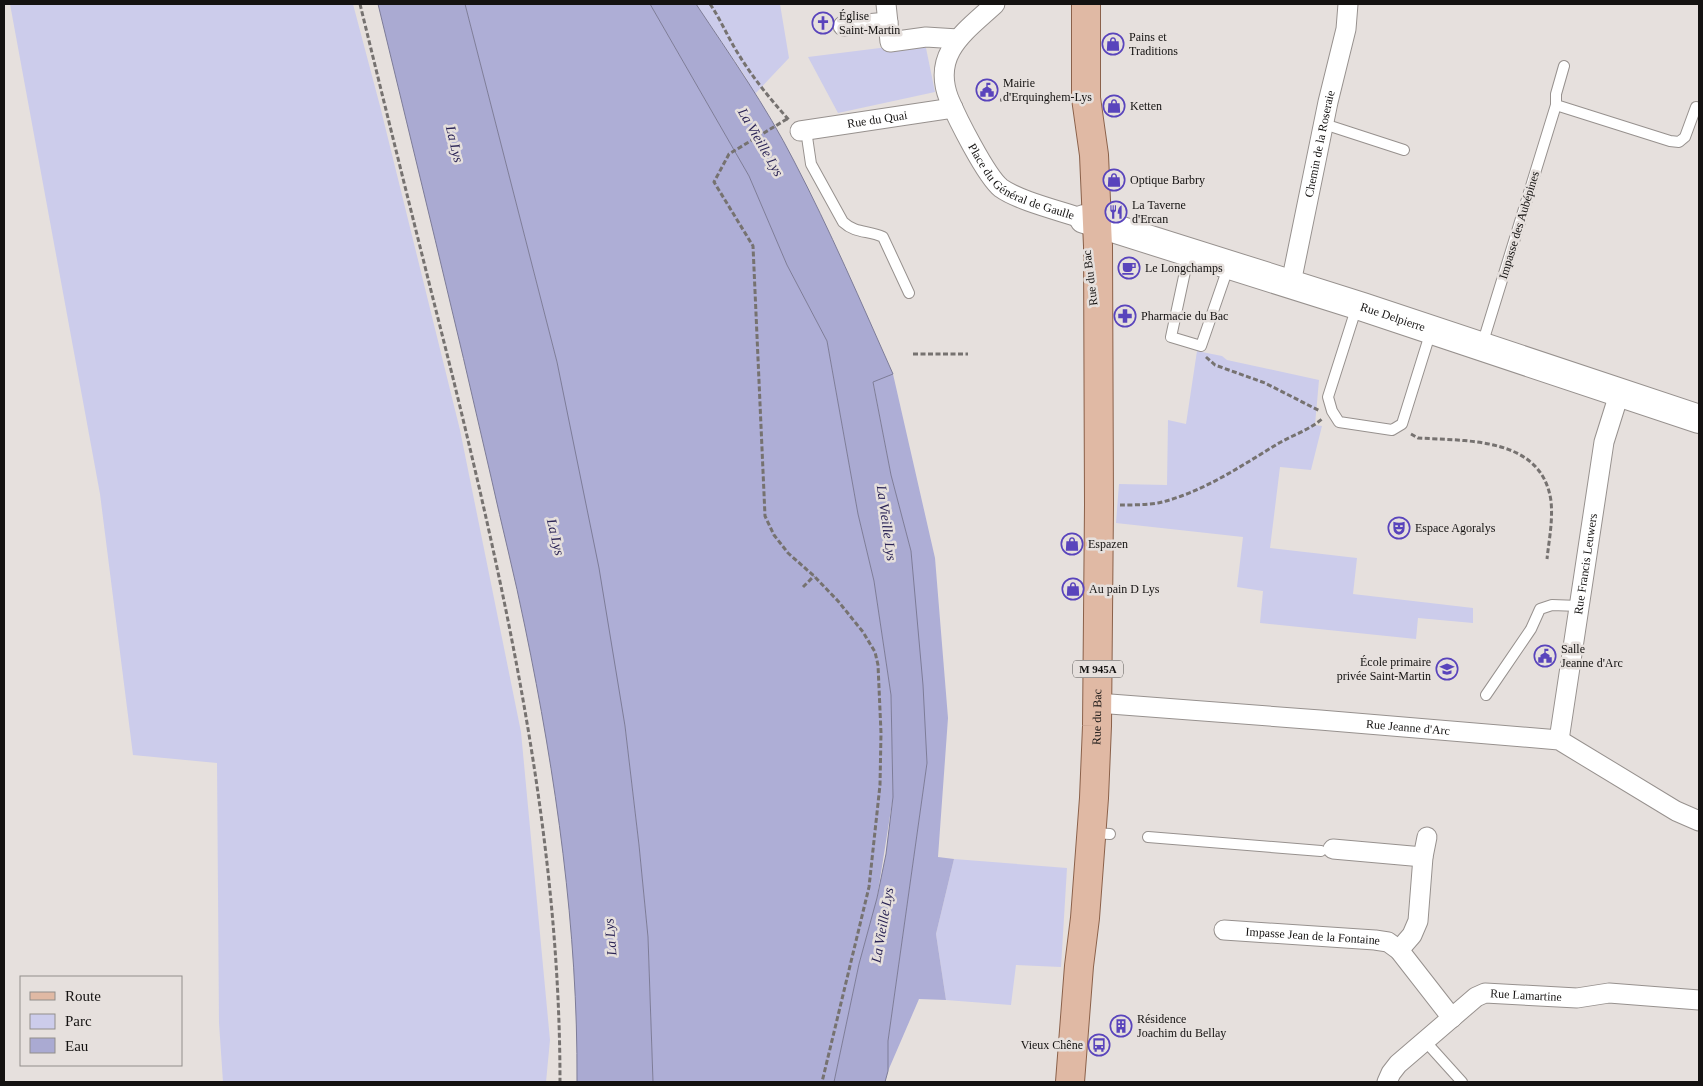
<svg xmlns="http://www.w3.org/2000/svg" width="1703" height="1086" font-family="'Times New Roman',serif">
	<rect width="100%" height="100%" fill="#e6e0dd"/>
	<g fill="#cccceb">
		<polygon points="10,4 353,4 380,106 460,430 521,732 550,1040 546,1082 223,1082 219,1023 217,763 133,755 100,494"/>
		<polygon points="696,4 780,4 789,58 755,94 745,76"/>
		<polygon points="920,43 926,48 935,92 838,113 808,57"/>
		<polygon points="1197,351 1222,356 1227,360 1319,380 1315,425 1322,426 1311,470 1280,467 1270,548 1357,558 1353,594 1473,608 1473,623 1418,618 1416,639 1260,623 1263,591 1237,587 1243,537 1116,523 1119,484 1167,485 1168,420 1186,424"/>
		<polygon points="954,859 1067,868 1061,967 1016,965 1011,1005 946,1000 936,934"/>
	</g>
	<g fill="#aeaed6">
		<polygon points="465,4 650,4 749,176 787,265 827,341 858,514 874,581 891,695 893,797 877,898 859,964 834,1082 653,1082 648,937 639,845 625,726 557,362"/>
		<polygon points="893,374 935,558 948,718 938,857 954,859 936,934 946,1000 919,999 888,1071 888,1041 927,763 911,551 891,475 873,381"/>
	</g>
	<g fill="#aaaad2" stroke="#7d7c98">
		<path d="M378,4h87l92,358 42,206 26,158 14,119 9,92 5,145h-76c1,-152 -21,-305 -52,-455 -10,-50 -23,-100 -34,-150 -36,-158 -75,-316 -113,-473z"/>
		<path d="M650,4h46c34,51 70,102 98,157 36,69 67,141 99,213l-20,8 18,93 20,76 12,134 4,78 -39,278v30l-3,11h-51l25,-118 18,-66 9,-44 7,-57 -2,-102 -17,-114 -16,-67 -31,-173 -40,-76 -38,-89z"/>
	</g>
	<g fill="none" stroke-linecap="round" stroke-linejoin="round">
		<g stroke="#97918e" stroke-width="12">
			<g id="lane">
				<polyline points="1556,105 1670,141 1679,142 1685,137 1696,107"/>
				<polyline points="1324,124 1404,150"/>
				<path d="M806,130l5,34 32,58c13,12 25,8 40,15l26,56"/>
				<polyline points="1189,253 1171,337 1201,346 1229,265"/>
				<polyline points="1357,306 1328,397 1332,411 1339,422 1392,430 1402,424 1431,331"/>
				<polyline points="1482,345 1556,105 1556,94 1564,66"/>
				<polyline points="1486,695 1531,629 1540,609 1552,605 1579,606"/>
				<polyline points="1093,833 1110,834"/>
				<polyline points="1148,837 1321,851"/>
				<polyline points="1425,1041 1462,1082"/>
			</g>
		</g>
		<g stroke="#97918e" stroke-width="21">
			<g id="street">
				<polyline points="886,4 890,42 926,37 958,39"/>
				<path id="s1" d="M995,4c-29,27 -64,49 -46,95 8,19 37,77 52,89 18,13 60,23 83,31"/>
				<polyline points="843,26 888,22"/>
				<path id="s2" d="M800,131l153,-23"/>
				<path id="s3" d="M1291,283l37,-181 18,-73 2,-25"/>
				<path id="s4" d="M1097,703l223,17 239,20 117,71 23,10"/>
				<path id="s5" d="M1559,740l45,-298 16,-51"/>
				<polyline points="1333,849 1423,857"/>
				<path id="s6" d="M1224,930l151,10 13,2 11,8 53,68"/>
				<polyline points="1399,950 1412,935 1418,921 1423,857 1427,837"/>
				<path id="s7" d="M1387,1082l4,-9 7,-9 78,-67 9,-4 92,5 32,-5 90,7"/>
			</g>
		</g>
		<g stroke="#97918e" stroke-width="30">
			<g id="secondary">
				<path id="s8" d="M1084,219l279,88 336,112"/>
			</g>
		</g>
		<g stroke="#8b614a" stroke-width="30">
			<g id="primary">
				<path id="s9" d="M1070,1082l9,-116 6,-48 9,-120 3,-72 2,-221 -1,-259 -4,-91 -8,-57v-94"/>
			</g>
		</g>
		<g stroke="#767270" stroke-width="3" stroke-dasharray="5 2.5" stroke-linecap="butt">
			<path d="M360,4c30,123 61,247 92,370 57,232 108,468 108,708"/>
			<path d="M710,4c11,16 18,34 29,51 14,23 32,45 50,65"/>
			<polyline points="1000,100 1064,99"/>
			<polyline points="787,119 729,154 714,182 753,246 765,516 774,535 788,553 814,576 838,601 863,632 875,652 878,665 881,733 880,785 869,887 822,1082"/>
			<polyline points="913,354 968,354"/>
			<polyline points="1206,357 1215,365 1265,383 1320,411"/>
			<path d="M1411,434l7,4c50,3 124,-1 133,63 2,20 -2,39 -4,58"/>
			<path d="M1120,505c12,0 25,0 38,-2 44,-10 83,-37 121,-60 14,-8 30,-13 43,-24"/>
			<polyline points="803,587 814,576"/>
		</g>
		<use href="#lane" stroke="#fff" stroke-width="10"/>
		<use href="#street" stroke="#fff" stroke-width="19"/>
		<use href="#secondary" stroke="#fff" stroke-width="28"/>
		<use href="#primary" stroke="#e0b9a4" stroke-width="28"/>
	</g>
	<defs>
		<g id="church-ring" transform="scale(1.125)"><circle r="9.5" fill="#e6e0dd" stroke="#5944bc" stroke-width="1.5"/><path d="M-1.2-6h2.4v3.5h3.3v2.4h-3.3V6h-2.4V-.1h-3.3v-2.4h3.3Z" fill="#5944bc"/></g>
		<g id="shop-ring" transform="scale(1.125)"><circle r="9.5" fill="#e6e0dd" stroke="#5944bc" stroke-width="1.5"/><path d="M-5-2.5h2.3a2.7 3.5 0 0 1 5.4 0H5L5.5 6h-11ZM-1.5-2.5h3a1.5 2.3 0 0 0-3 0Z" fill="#5944bc"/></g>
		<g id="civic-ring" transform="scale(1.125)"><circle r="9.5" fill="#e6e0dd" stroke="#5944bc" stroke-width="1.5"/><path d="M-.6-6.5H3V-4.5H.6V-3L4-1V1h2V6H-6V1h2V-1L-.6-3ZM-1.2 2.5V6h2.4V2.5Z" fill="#5944bc"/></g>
		<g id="restaurant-ring" transform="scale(1.125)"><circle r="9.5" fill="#e6e0dd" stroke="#5944bc" stroke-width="1.5"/><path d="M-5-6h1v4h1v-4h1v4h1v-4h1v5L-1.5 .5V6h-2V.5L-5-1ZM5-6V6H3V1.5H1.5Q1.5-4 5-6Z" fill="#5944bc"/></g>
		<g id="cafe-ring" transform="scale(1.125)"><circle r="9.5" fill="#e6e0dd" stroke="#5944bc" stroke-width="1.5"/><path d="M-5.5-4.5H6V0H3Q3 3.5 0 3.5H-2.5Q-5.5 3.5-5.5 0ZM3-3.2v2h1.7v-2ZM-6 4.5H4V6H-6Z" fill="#5944bc"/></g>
		<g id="pharmacy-ring" transform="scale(1.125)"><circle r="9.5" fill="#e6e0dd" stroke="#5944bc" stroke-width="1.5"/><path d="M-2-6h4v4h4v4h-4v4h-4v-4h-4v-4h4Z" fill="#5944bc"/></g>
		<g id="theatre-ring" transform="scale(1.125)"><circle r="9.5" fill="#e6e0dd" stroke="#5944bc" stroke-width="1.5"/><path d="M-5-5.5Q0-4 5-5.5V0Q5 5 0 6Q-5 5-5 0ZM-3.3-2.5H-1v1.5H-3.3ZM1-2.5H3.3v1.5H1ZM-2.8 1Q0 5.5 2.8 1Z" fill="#5944bc"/></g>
		<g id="school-ring" transform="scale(1.125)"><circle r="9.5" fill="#e6e0dd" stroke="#5944bc" stroke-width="1.5"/><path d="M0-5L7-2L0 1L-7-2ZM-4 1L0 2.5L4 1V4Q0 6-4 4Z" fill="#5944bc"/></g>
		<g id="building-ring" transform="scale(1.125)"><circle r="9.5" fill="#e6e0dd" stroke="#5944bc" stroke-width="1.5"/><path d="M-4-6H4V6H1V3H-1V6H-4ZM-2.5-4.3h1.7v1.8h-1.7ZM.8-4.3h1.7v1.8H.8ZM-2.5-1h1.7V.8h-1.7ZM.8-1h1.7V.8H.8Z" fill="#5944bc"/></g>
		<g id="bus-ring" transform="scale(1.125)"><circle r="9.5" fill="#e6e0dd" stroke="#5944bc" stroke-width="1.5"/><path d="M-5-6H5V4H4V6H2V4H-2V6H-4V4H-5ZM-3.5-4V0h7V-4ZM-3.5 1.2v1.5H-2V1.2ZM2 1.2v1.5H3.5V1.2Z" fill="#5944bc"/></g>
	</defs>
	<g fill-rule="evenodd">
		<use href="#church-ring" x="823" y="23"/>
		<use href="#shop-ring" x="1113" y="44"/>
		<use href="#civic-ring" x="987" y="90"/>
		<use href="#shop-ring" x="1114" y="106"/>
		<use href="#shop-ring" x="1114" y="180"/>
		<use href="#restaurant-ring" x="1116" y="212"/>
		<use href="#cafe-ring" x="1129" y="268"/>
		<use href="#pharmacy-ring" x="1125" y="316"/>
		<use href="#theatre-ring" x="1399" y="528"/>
		<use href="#shop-ring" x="1072" y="544"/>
		<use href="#shop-ring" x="1073" y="589"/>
		<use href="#civic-ring" x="1545" y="656"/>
		<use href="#school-ring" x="1447" y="669"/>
		<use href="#building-ring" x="1121" y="1026"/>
		<use href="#bus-ring" x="1099" y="1045"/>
	</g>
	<g text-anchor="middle" stroke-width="5" stroke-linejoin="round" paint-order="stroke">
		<rect fill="#e6e0dd" stroke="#53504e" stroke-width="1" x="1073" y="660.5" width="50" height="17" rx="4"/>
		<g font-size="11" font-weight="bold" fill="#141211">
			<text x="1098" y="673">M 945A</text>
		</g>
		<g font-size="12" fill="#141211" stroke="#e6e0dd" text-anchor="start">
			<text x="839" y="20">Église<tspan x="839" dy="14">Saint-Martin</tspan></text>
			<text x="1129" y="41">Pains et<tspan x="1129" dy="14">Traditions</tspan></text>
			<text x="1003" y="87">Mairie<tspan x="1003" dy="14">d'Erquinghem-Lys</tspan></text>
			<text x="1130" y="110">Ketten</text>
			<text x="1130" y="184">Optique Barbry</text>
			<text x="1132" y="209">La Taverne<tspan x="1132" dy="14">d'Ercan</tspan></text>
			<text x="1145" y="272">Le Longchamps</text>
			<text x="1141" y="320">Pharmacie du Bac</text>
			<text x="1415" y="532">Espace Agoralys</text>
			<text x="1088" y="548">Espazen</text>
			<text x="1089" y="593">Au pain D Lys</text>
			<text x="1561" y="653">Salle<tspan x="1561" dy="14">Jeanne d'Arc</tspan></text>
			<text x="1431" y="666" text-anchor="end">École primaire<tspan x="1431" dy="14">privée Saint-Martin</tspan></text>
			<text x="1137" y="1023">Résidence<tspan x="1137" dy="14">Joachim du Bellay</tspan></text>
			<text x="1083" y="1049" text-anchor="end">Vieux Chêne</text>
		</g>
		<g font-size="12" fill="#141211" stroke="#e6e0dd">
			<text dy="4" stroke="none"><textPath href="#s2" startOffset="78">Rue du Quai</textPath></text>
			<text dy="4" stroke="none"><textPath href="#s3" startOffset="142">Chemin de la Roseraie</textPath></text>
			<text dy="4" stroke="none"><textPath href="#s1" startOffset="231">Place du Général de Gaulle</textPath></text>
			<text transform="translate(1519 225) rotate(-73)" y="4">Impasse des Aubépines</text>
			<text transform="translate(1090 278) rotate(-97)" y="4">Rue du Bac</text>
			<text dy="4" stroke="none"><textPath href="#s8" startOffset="324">Rue Delpierre</textPath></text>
			<text dy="4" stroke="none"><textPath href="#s5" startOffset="178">Rue Francis Leuwers</textPath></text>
			<text dy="4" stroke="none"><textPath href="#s9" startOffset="366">Rue du Bac</textPath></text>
			<text dy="4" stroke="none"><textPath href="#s4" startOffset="312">Rue Jeanne d'Arc</textPath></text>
			<text dy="4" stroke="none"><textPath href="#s6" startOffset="89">Impasse Jean de la Fontaine</textPath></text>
			<text dy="4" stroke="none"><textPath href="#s7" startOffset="175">Rue Lamartine</textPath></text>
		</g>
		<g font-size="14" font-style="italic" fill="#292254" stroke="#e6e0dd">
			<text transform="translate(761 142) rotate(60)" y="5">La Vieille Lys</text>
			<text transform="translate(455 144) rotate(76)" y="5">La Lys</text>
			<text transform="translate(887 523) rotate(82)" y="5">La Vieille Lys</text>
			<text transform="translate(556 537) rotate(76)" y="5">La Lys</text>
			<text transform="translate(882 925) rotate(-80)" y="5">La Vieille Lys</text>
			<text transform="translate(610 937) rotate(-95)" y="5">La Lys</text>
		</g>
	</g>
	<rect width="1703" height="1086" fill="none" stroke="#141211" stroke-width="10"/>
	<rect x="20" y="976" width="162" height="90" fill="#e6e0dd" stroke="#928e8b"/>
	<rect x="30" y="992" width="25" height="8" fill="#e0b9a4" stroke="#928e8b"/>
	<text x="65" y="1001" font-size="15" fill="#141211">Route</text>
	<rect x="30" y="1014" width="25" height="15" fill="#cccceb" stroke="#928e8b"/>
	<text x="65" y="1026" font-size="15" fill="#141211">Parc</text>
	<rect x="30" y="1038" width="25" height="15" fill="#aaaad2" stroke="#928e8b"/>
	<text x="65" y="1051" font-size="15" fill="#141211">Eau</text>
</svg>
